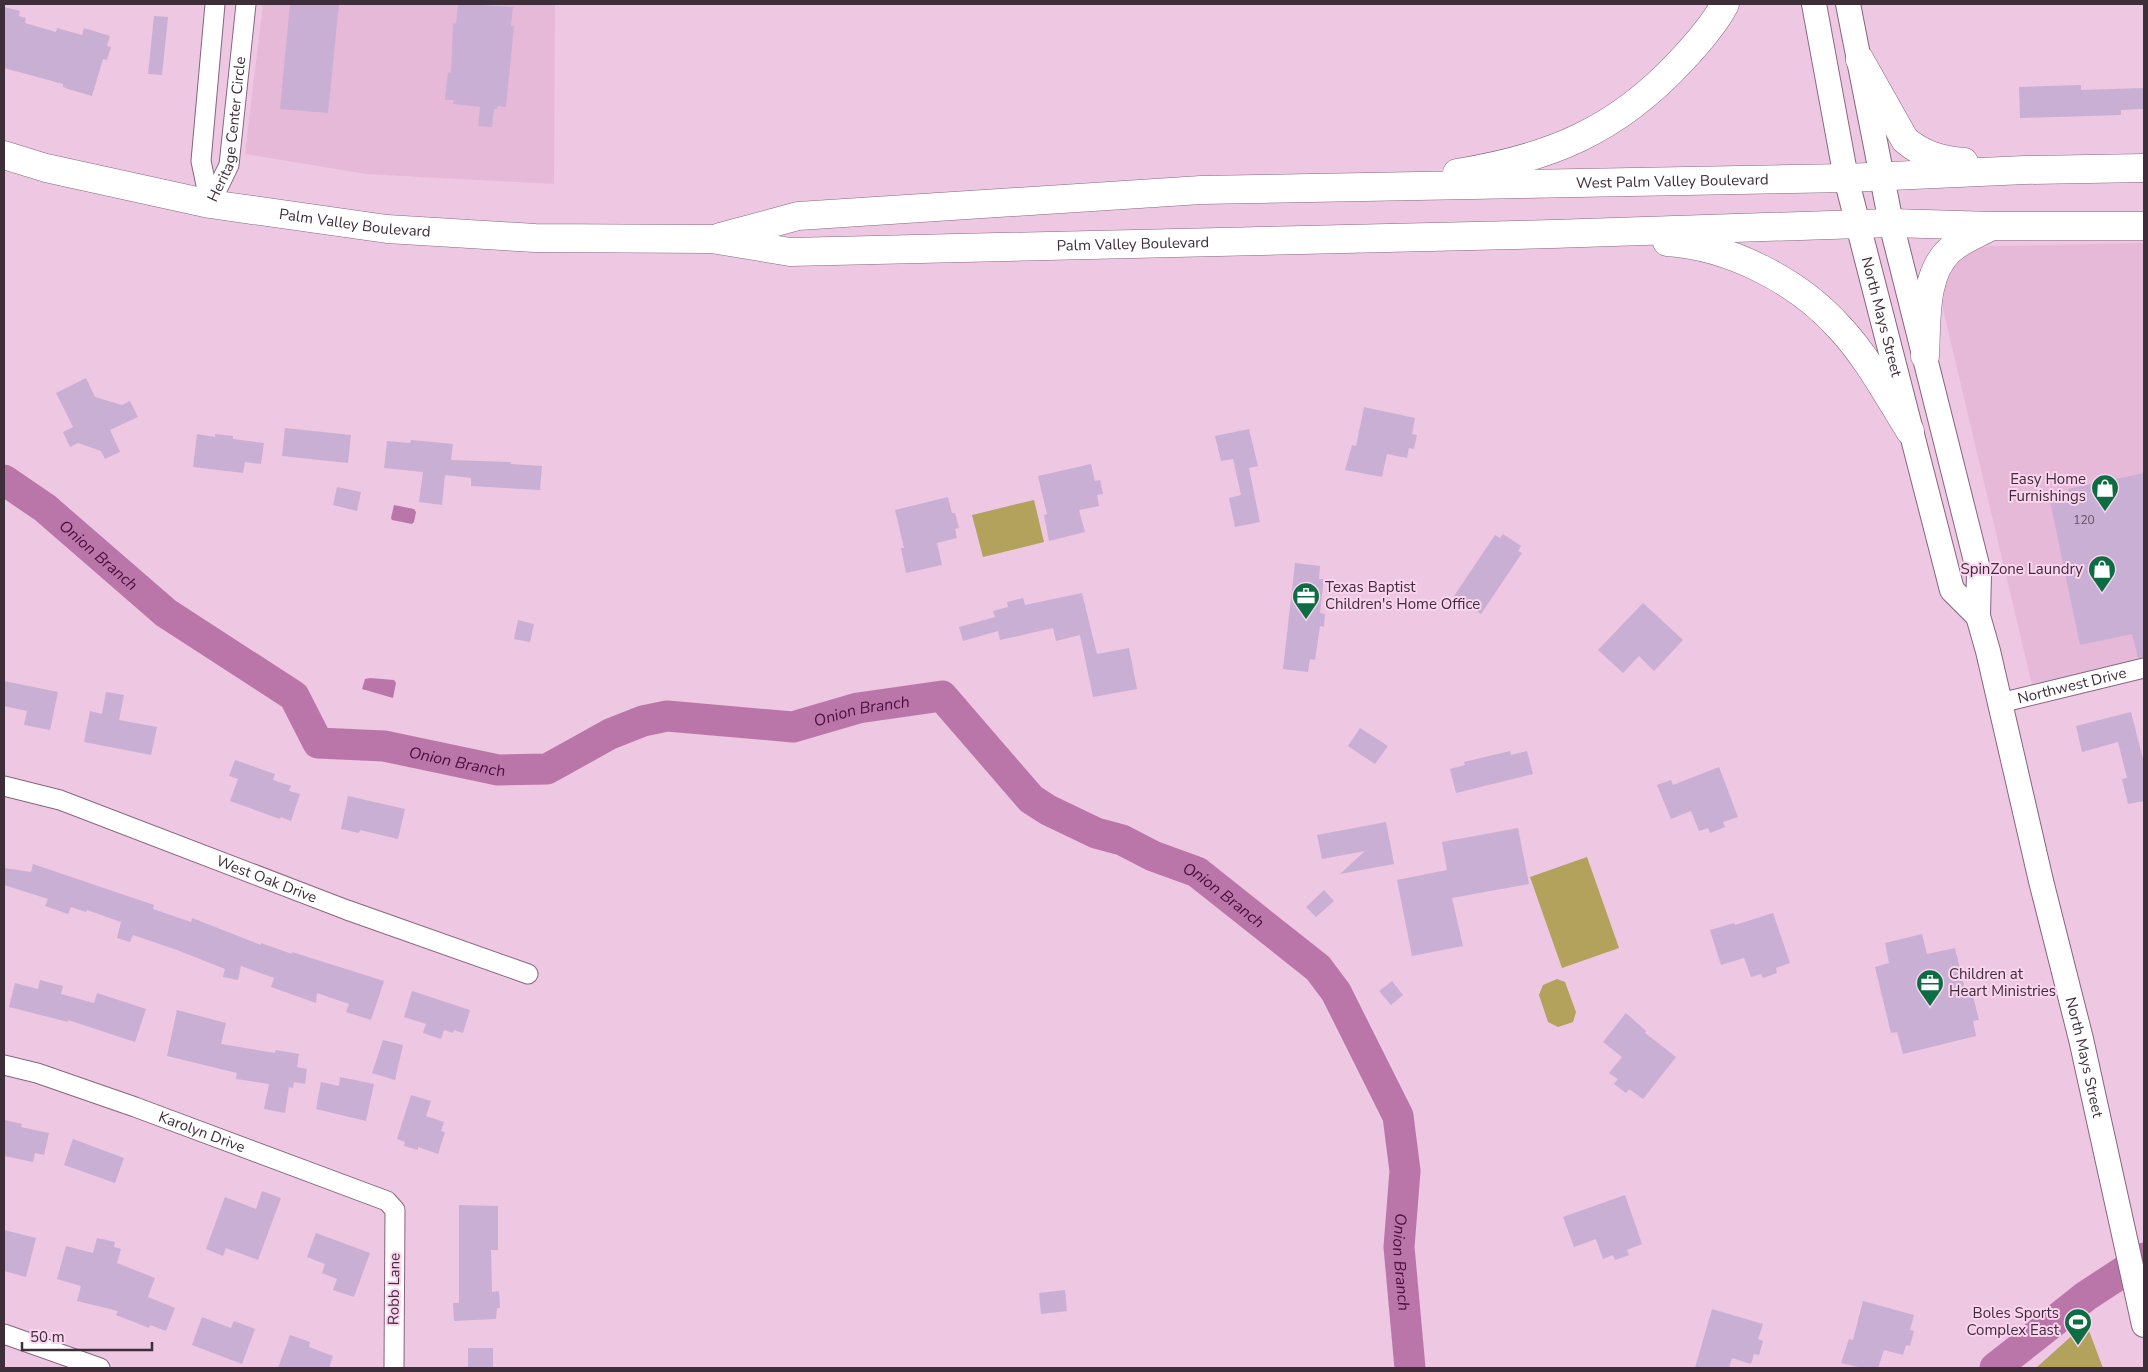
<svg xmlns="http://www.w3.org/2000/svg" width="2148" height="1372" font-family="'Nunito Sans',sans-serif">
	<rect width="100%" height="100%" fill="#eec7e2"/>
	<g fill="#e7b9d9">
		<polygon points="263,4 555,4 554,184 366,174 245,154"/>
		<polygon points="2144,243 2144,658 2032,685 1942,305 1943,272 1961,250 1992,246"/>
	</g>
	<g fill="#b2a25b">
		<polygon points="1034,500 1044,542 983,557 972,515"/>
		<polygon points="1587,857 1619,948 1562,968 1530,877"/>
		<polygon points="1557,979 1565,982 1576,1012 1573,1022 1558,1027 1548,1022 1539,995 1543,985"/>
		<polygon points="2086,1323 2103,1368 2036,1368"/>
	</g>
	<g fill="#bb76a9">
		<polygon points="394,505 414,509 416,512 414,522 412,524 392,520 391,518"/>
		<polygon points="370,678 394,680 396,683 393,698 362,689 365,679"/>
	</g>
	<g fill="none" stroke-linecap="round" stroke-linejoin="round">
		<g stroke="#bb76a9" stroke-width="31">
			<path id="s1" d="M4,480l41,28 121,105 128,83 24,47 66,3 114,24 49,-1 63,-35 33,-13 24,-5 126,11 65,-19 84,-12 89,103 17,11 48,23 26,7 31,16 44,16 121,96 18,24 62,124 7,55 -6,76 11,121"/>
			<polyline points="1995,1368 2086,1296 2144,1258"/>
		</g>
	</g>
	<g fill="#c9afd3">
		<polygon points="290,4 339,4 328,113 280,109"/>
		<polygon points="458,4 513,7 511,26 514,26 506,107 498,106 497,109 494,109 492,127 478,126 480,107 453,104 454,100 445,100 448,72 451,73 453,23 456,24"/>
		<polygon points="4,7 20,11 19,16 26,18 25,23 56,32 57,28 82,35 84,28 110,36 107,46 111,47 107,60 103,59 92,96 68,89 63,87 63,84 4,68"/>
		<polygon points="154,16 168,17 162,75 148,74"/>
		<polygon points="2081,85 2081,90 2144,88 2144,109 2121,110 2121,115 2020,118 2019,87"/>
		<polygon points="86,378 95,397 122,405 130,401 138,417 110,430 120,452 105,459 101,451 78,443 70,447 63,432 73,427 56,393"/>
		<polygon points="1364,407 1415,418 1412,434 1417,435 1414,449 1409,448 1407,458 1387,454 1382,477 1345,470 1352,445 1356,446"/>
		<polygon points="285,428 351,435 348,463 282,456"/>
		<polygon points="1249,429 1258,466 1249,468 1260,522 1235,527 1229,498 1241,495 1233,459 1221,461 1215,436"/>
		<polygon points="197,434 215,437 215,434 233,436 233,439 264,443 261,464 245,462 243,473 193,467"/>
		<polygon points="411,440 453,444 451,460 511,462 510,464 542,466 540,490 471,486 471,478 445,475 442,505 419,502 423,472 384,468 387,441 410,443"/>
		<polygon points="1091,464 1095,481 1100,480 1103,494 1097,495 1099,506 1079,510 1085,532 1049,541 1044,515 1047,514 1038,476"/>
		<polygon points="2144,473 2144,657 2138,658 2132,634 2080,645 2050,501 2070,497 2068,489"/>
		<polygon points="337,487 361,492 357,511 333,505"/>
		<polygon points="948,497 952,513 955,513 959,528 955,529 957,538 937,543 942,565 906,573 901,548 904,548 895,510"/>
		<polygon points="1503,534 1521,546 1518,551 1522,553 1481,614 1454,596 1495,535 1500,538"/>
		<polygon points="1295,563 1320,566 1319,579 1324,579 1320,613 1325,614 1324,627 1320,626 1315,660 1310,659 1308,672 1283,669"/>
		<polygon points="1082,593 1097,654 1129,648 1137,689 1093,697 1080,635 1056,641 1053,628 1000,640 998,631 963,641 959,627 995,617 993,611 1008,607 1007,602 1023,598 1025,605"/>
		<polygon points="1643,603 1683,640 1654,671 1639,656 1623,673 1598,650"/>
		<polygon points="518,620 534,624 530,642 514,639"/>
		<polygon points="4,681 58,692 50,730 24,725 27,711 4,706"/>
		<polygon points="106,692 124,695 119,720 157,727 151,755 84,742 90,711 102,714"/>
		<polygon points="2131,712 2144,763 2144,801 2128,804 2122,779 2127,778 2118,742 2082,752 2076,726"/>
		<polygon points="1360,728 1388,746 1375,764 1348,746"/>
		<polygon points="1510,751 1511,755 1527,751 1533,774 1456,793 1450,769 1465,765 1464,762"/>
		<polygon points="235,760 275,774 273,780 291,786 289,791 300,794 291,821 281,817 280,819 230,801 238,779 229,776"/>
		<polygon points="1719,767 1738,817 1723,822 1725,827 1710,833 1708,828 1699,831 1691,811 1671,819 1657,785 1671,780 1673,785"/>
		<polygon points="348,796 405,809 398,839 360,830 359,833 341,829"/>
		<polygon points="1386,822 1394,864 1340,874 1365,851 1322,859 1317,835"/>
		<polygon points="1518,828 1529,884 1452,898 1463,946 1412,956 1397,880 1447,870 1442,842"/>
		<polygon points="33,864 154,905 153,909 191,922 192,918 261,945 261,943 292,954 292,952 384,981 371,1020 346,1012 349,1004 317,993 316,1003 271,987 274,978 241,966 238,980 223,977 225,969 177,950 133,935 130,942 117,938 121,922 87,910 86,912 71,907 68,914 45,906 48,899 4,885 4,868 31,872"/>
		<polygon points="1324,890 1334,901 1316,917 1306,907"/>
		<polygon points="1773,913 1790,963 1776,968 1777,973 1763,978 1761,974 1751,977 1744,958 1721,965 1710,930 1734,923 1735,925"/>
		<polygon points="1922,934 1927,954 1955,948 1966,994 1972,992 1979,1020 1973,1021 1976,1036 1903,1054 1897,1032 1891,1033 1875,967 1889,963 1885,943"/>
		<polygon points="40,980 63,986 61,994 94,1003 97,993 146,1009 135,1042 68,1020 68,1022 9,1007 15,983 38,989"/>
		<polygon points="1392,981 1403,995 1391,1005 1379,991"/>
		<polygon points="412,991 470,1010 463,1033 454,1030 453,1033 444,1030 441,1039 423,1033 426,1024 404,1017"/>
		<polygon points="177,1010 226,1023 221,1044 275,1053 276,1050 299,1054 297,1067 307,1069 305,1084 294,1082 293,1088 289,1087 285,1113 264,1109 269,1084 236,1079 237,1073 167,1056"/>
		<polygon points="1626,1013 1646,1031 1645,1033 1676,1057 1643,1099 1629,1089 1626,1093 1614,1084 1618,1079 1609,1073 1622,1057 1603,1042"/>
		<polygon points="383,1040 403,1045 395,1080 372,1073"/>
		<polygon points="340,1077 374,1084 366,1121 316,1109 321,1082 339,1086"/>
		<polygon points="411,1095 431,1101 426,1116 444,1122 441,1131 445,1132 438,1154 418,1147 418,1150 404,1146 405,1142 397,1139"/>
		<polygon points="4,1120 22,1124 21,1127 49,1133 44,1155 35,1153 33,1162 4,1156"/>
		<polygon points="73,1139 124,1158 115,1183 64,1165"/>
		<polygon points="262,1191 281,1198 258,1260 226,1248 223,1256 206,1249 225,1197 256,1209"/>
		<polygon points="1625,1195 1642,1244 1627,1250 1629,1255 1615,1260 1613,1255 1603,1259 1596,1239 1574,1247 1563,1217"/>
		<polygon points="459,1205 498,1206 498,1250 491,1250 492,1292 499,1291 500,1308 497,1308 496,1319 454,1321 453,1303 459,1303"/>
		<polygon points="4,1230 36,1238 26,1277 4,1271"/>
		<polygon points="316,1233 370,1253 354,1297 333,1290 337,1279 322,1273 325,1264 307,1257"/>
		<polygon points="97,1238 115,1242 114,1247 121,1249 117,1263 155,1278 148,1297 175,1308 166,1331 150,1325 149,1328 116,1315 118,1311 77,1301 81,1286 57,1279 66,1246 93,1253"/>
		<polygon points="1065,1290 1067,1311 1041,1314 1039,1293"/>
		<polygon points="1863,1301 1914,1315 1910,1330 1914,1331 1910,1346 1906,1345 1903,1355 1884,1350 1878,1368 1862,1368 1841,1363 1849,1339 1853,1340"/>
		<polygon points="1712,1309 1763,1324 1758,1339 1763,1341 1759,1355 1754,1354 1751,1364 1732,1358 1729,1368 1695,1368"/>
		<polygon points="202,1317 231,1328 234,1321 255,1329 242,1364 192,1345"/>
		<polygon points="290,1335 310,1342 309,1347 333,1356 329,1368 278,1368"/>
		<rect x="468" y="1348" width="25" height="20"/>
	</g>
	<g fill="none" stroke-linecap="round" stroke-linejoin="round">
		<g stroke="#88657e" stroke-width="21">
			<g id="minor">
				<path id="s2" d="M210,204l19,-39 17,-161"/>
				<polyline points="210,204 201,161 215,4"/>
				<path id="s3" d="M2000,703l144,-35"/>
				<path id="s4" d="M4,786l56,14 287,110 181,64"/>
				<path id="s5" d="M4,1065l33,8 98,34 252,94 8,9 -1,158"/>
				<polyline points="4,1334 100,1368"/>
			</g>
		</g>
		<g stroke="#88657e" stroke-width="26">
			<g id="major">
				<path id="s6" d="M1814,4l32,174 106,412 26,26"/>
				<path id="s7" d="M1848,4l43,219 88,350 -1,43 10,35 53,230 40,158 63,286"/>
			</g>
		</g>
		<g stroke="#88657e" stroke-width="29">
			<g id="highway">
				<path d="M1860,60l45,80c18,15 36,20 59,22"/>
				<path id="s8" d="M4,155l42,13 164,36 177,25 148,9 177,1 78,13 763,-18 338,-11 102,3h151"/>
				<path d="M1457,173c93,-15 159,-42 224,-112 16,-17 33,-36 44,-57"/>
				<path id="s9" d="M720,237l78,-21 403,-26 645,-12 179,-8 119,-2"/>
				<path d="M1667,242c63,4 131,39 173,86 28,30 48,68 70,103"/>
				<path d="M1925,356c2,-33 -2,-82 25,-106 11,-10 27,-16 40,-23"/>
			</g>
		</g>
		<use href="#minor" stroke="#fff" stroke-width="19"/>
		<use href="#major" stroke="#fff" stroke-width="24"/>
		<use href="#highway" stroke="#fff" stroke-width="28"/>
	</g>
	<defs>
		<g id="shop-pin" transform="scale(1.4375)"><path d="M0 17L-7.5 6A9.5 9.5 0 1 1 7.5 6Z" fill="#0c6d42" stroke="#fbd4ef"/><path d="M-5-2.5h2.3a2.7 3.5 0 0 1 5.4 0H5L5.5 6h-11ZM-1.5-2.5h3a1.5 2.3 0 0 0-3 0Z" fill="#fff"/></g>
		<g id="office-pin" transform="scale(1.4375)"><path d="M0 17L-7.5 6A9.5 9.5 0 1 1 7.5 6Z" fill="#0c6d42" stroke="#fbd4ef"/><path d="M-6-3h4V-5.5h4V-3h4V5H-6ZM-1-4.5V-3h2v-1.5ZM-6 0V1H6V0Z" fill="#fff"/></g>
		<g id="stadium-pin" transform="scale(1.4375)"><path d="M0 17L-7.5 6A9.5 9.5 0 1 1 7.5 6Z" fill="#0c6d42" stroke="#fbd4ef"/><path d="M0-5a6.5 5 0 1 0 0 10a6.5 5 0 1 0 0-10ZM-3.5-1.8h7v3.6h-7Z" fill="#fff"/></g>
	</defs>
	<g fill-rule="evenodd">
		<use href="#shop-pin" x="2105" y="488"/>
		<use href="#shop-pin" x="2102" y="569"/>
		<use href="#office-pin" x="1306" y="596"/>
		<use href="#office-pin" x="1930" y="983"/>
		<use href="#stadium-pin" x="2078" y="1322"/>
	</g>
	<g text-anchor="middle" stroke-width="4" stroke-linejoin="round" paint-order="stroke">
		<g font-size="12" fill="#604e60">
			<text x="2084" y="524">120</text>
		</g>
		<g font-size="15" fill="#3d2e39" stroke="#fbd4ef">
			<text dy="5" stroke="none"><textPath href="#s2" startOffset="78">Heritage Center Circle</textPath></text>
			<text dy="5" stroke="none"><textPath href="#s9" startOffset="956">West Palm Valley Boulevard</textPath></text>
			<text dy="5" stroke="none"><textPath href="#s8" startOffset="358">Palm Valley Boulevard</textPath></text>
			<text dy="5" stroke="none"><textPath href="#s8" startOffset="1138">Palm Valley Boulevard</textPath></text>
			<text dy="5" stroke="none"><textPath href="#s6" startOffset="320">North Mays Street</textPath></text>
			<text dy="5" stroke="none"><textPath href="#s3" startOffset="74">Northwest Drive</textPath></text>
			<text dy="5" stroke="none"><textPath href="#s4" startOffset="279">West Oak Drive</textPath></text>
			<text dy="5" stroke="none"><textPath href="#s7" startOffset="1081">North Mays Street</textPath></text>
			<text dy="5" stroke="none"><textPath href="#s5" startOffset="209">Karolyn Drive</textPath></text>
			<text transform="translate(394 1289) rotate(-89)" y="5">Robb Lane</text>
		</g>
		<g font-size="15" fill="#3d2e39" stroke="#fbd4ef" text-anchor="end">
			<text x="2086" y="484">Easy Home<tspan x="2086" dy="17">Furnishings</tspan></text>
			<text x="2083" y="574">SpinZone Laundry</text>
			<text x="1325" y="592" text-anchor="start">Texas Baptist<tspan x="1325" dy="17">Children's Home Office</tspan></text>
			<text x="1949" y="979" text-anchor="start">Children at<tspan x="1949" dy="17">Heart Ministries</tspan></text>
			<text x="2059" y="1318">Boles Sports<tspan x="2059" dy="17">Complex East</tspan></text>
		</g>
		<g font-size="16" font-style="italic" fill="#4d0e41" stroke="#fbd4ef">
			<text dy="6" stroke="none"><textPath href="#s1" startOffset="121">Onion Branch</textPath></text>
			<text dy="6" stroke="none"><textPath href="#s1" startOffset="976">Onion Branch</textPath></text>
			<text dy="6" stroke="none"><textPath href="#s1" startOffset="556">Onion Branch</textPath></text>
			<text dy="6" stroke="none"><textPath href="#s1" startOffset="1411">Onion Branch</textPath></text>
			<text dy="6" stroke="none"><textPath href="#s1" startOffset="1846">Onion Branch</textPath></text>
		</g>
	</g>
	<rect width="2148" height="1372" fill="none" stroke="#3d2e39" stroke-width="10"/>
	<path d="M22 1342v8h130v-8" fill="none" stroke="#3d2e39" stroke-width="2.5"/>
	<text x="30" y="1342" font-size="15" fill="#3d2e39" stroke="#fbd4ef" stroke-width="4" paint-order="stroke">50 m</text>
</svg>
